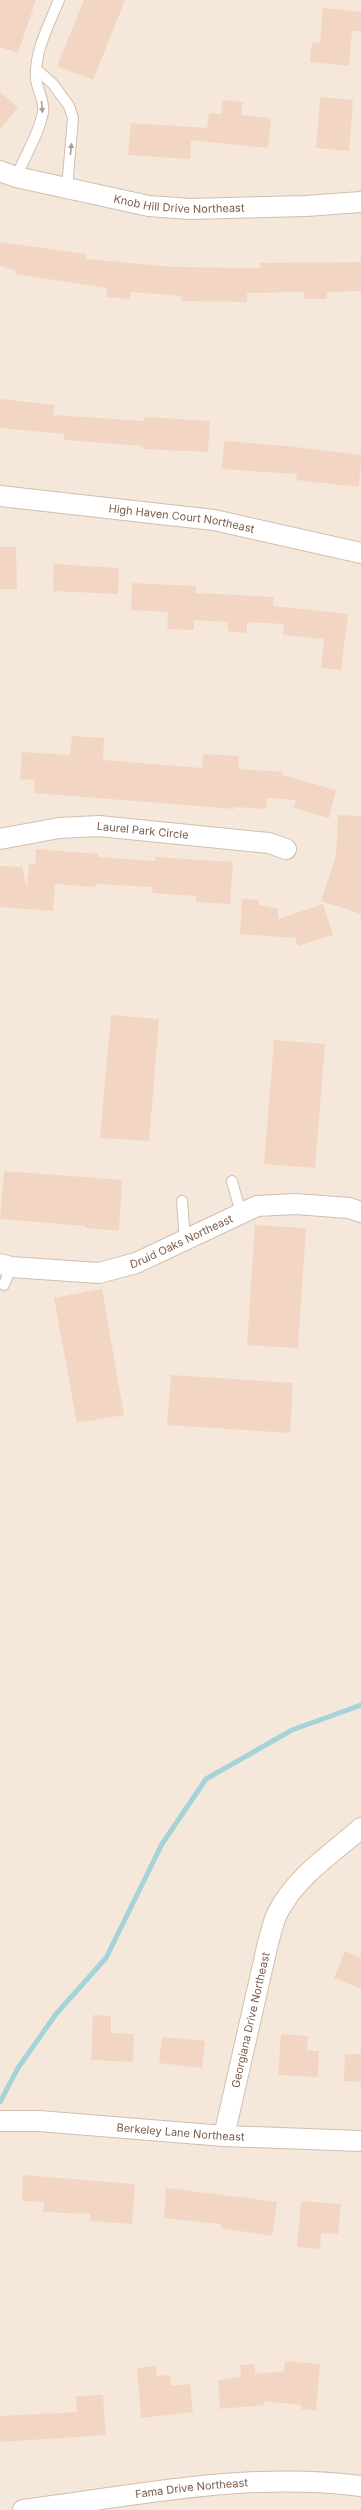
<svg xmlns="http://www.w3.org/2000/svg" width="361" height="2510" font-family="Inter,sans-serif">
	<rect width="100%" height="100%" fill="#fdf6ec"/>
	<rect fill="#f5e8da" x="0" y="0" width="361" height="2510"/>
	<g fill="none" stroke-linecap="round" stroke-linejoin="round">
		<polyline stroke="#a5d3da" stroke-width="5" points="0,2102 18,2068 56,2014 106,1958 162,1844 206,1779 292,1730 361,1705"/>
	</g>
	<g fill="#f3d5c3">
		<polygon points="0,0 36,0 18,53 0,47"/>
		<polygon points="84,0 125,0 93,80 57,66"/>
		<polygon points="323,8 361,12 361,31 352,31 349,66 310,62 312,42 320,43"/>
		<polygon points="0,92 18,107 0,130"/>
		<polygon points="320,97 353,100 349,151 316,148"/>
		<polygon points="223,100 243,102 241,115 271,118 268,148 191,140 190,159 128,155 131,123 207,128 209,113 221,114"/>
		<polygon points="0,242 86,254 86,259 174,267 260,268 260,263 361,262 361,291 327,292 327,299 304,299 304,292 247,293 247,302 181,301 181,296 131,292 130,299 106,297 107,288 15,274 16,271 0,266"/>
		<polygon points="0,399 54,405 53,415 144,421 145,417 210,421 208,452 143,449 143,446 64,440 64,434 0,428"/>
		<polygon points="224,441 287,446 361,455 359,487 296,480 297,474 222,469"/>
		<polygon points="0,547 16,547 17,589 0,589"/>
		<polygon points="54,564 119,568 118,594 53,591"/>
		<polygon points="132,583 196,586 196,593 274,597 273,606 348,614 341,670 321,668 324,639 283,635 284,624 247,622 247,633 228,631 228,622 194,620 194,630 167,629 168,612 131,610"/>
		<polygon points="72,736 104,738 103,760 202,768 203,754 239,756 238,769 283,772 282,775 336,790 329,818 294,808 296,800 267,798 266,809 235,807 235,809 34,793 35,780 20,779 22,752 70,755"/>
		<polygon points="338,815 361,816 361,914 321,901 336,856"/>
		<polygon points="36,849 98,854 98,857 155,861 155,857 233,862 230,904 196,902 196,896 152,893 153,887 96,884 96,887 55,884 53,911 0,907 0,866 22,867 27,888 29,864 35,864"/>
		<polygon points="242,899 259,900 259,905 278,909 278,919 323,904 333,935 298,946 295,938 240,934"/>
		<polygon points="111,1015 159,1019 149,1141 100,1138"/>
		<polygon points="274,1040 325,1044 315,1168 264,1164"/>
		<polygon points="4,1171 122,1180 119,1231 86,1228 86,1226 0,1219"/>
		<polygon points="255,1225 306,1228 298,1348 247,1345"/>
		<polygon points="102,1289 124,1415 77,1423 54,1298"/>
		<polygon points="171,1375 293,1383 290,1433 167,1425"/>
		<polygon points="345,1951 361,1958 361,1989 334,1978"/>
		<polygon points="93,2015 111,2016 111,2033 134,2034 133,2062 91,2060"/>
		<polygon points="281,2034 308,2036 307,2051 319,2051 318,2077 278,2075"/>
		<polygon points="162,2037 205,2041 202,2068 159,2063"/>
		<polygon points="345,2054 361,2054 361,2082 344,2081"/>
		<polygon points="23,2175 135,2184 132,2224 90,2221 90,2214 43,2212 44,2202 22,2201"/>
		<polygon points="166,2188 277,2202 272,2236 220,2228 221,2224 164,2218"/>
		<polygon points="301,2201 341,2204 338,2234 321,2233 320,2249 297,2247"/>
		<polygon points="285,2361 320,2364 316,2411 301,2409 301,2405 264,2401 265,2405 220,2409 218,2380 241,2377 240,2365 255,2364 255,2374 284,2371"/>
		<polygon points="156,2366 157,2376 170,2375 171,2386 190,2384 193,2412 141,2418 137,2368"/>
		<polygon points="103,2395 106,2435 0,2442 0,2416 77,2412 76,2396"/>
	</g>
	<g fill="none" stroke-linecap="round" stroke-linejoin="round">
		<g stroke="#d1beb0" stroke-width="12">
			<g id="service">
				<polyline points="36,69 53,84 69,106 73,118 67,188"/>
				<path d="M16,177c9,-21 23,-43 27,-65 2,-10 -6,-23 -7,-33 -2,-27 13,-54 23,-79"/>
				<polyline points="232,1181 241,1214"/>
				<polyline points="182,1201 185,1240"/>
				<polyline points="4,1285 11,1267"/>
			</g>
		</g>
		<g stroke="#d1beb0" stroke-width="22">
			<g id="minor">
				<path id="s1" d="M0,171l16,6 133,29 41,3 116,-3 55,-4"/>
				<path id="s2" d="M0,496l214,24 147,33"/>
				<path id="s3" d="M0,839l59,-11 40,-2 170,17 17,6"/>
				<path id="s4" d="M0,1264l11,3 88,6 37,-10 121,-57 38,-2 54,4 12,4"/>
				<path id="s5" d="M0,2121h39l185,15 137,5"/>
				<path id="s6" d="M224,2136l44,-193c3,-10 5,-21 9,-29 19,-38 54,-59 84,-86"/>
				<path id="s7" d="M23,2510c111,-14 225,-39 338,-24"/>
			</g>
		</g>
		<use href="#service" stroke="#fff" stroke-width="10"/>
		<use href="#minor" stroke="#fff" stroke-width="20"/>
	</g>
	<defs><path id="oneway-solid" d="M-6-.8H1V-3.2L6.5 0L1 3.2V.8H-6Z"/></defs>
	<g fill="#af9d94">
		<use href="#oneway-solid" transform="translate(42 107) rotate(85)"/>
		<use href="#oneway-solid" transform="translate(71 149) rotate(-84)"/>
	</g>
	<g text-anchor="middle" stroke-width="3" stroke-linejoin="round" paint-order="stroke">
		<g font-size="11" fill="#7a5c4d" stroke="#fffaf3">
			<text dy="4" stroke="none"><textPath href="#s1" startOffset="183">Knob Hill Drive Northeast</textPath></text>
			<text dy="4" stroke="none"><textPath href="#s2" startOffset="183">High Haven Court Northeast</textPath></text>
			<text dy="4" stroke="none"><textPath href="#s3" startOffset="144">Laurel Park Circle</textPath></text>
			<text dy="4" stroke="none"><textPath href="#s4" startOffset="188">Druid Oaks Northeast</textPath></text>
			<text dy="4" stroke="none"><textPath href="#s6" startOffset="119">Georgiana Drive Northeast</textPath></text>
			<text dy="4" stroke="none"><textPath href="#s5" startOffset="181">Berkeley Lane Northeast</textPath></text>
			<text dy="4" stroke="none"><textPath href="#s7" startOffset="170">Fama Drive Northeast</textPath></text>
		</g>
	</g>
</svg>
